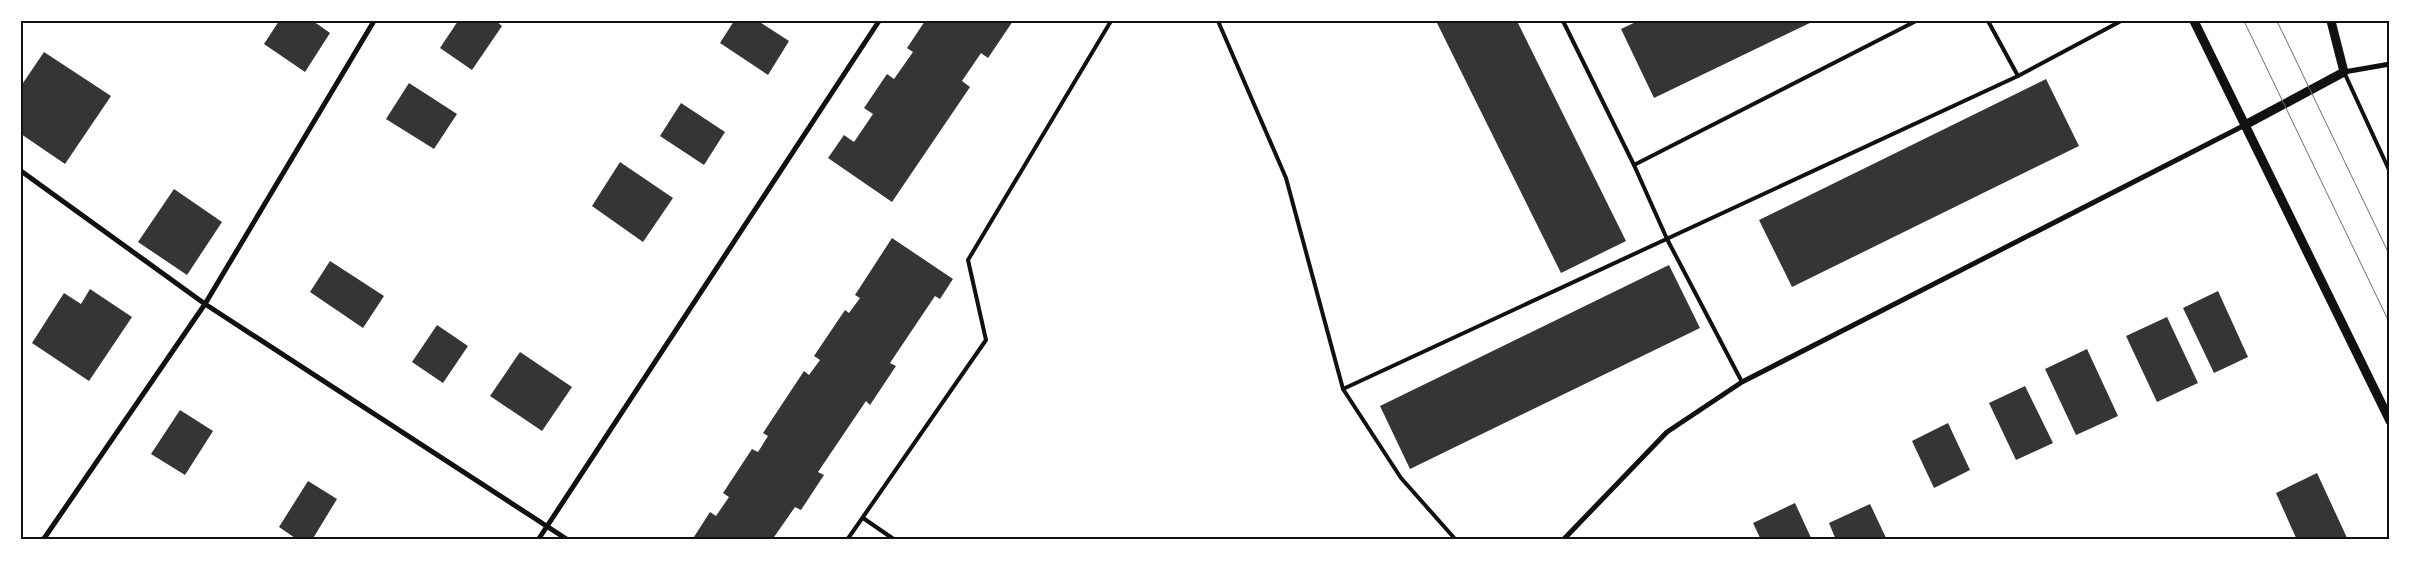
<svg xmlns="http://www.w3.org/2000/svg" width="2411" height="561" font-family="Overpass,sans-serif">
	<rect width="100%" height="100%" fill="#fff"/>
	<g fill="#353535">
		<polygon points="279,21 313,21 330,33 305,72 264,44"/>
		<polygon points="458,21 496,21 502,26 472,70 440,48"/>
		<polygon points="734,21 758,21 789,41 768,75 720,43"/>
		<polygon points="925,21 1013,21 988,58 981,53 962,81 970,87 892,202 828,158 844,135 854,142 873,114 864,108 887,74 894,79 913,52 907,48"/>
		<polygon points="1436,21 1517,21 1626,241 1561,273"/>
		<polygon points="1638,21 1814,21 1654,98 1621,29"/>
		<polygon points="44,52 111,96 65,164 21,134 21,86"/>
		<polygon points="2046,79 2079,146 1792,287 1759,220"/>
		<polygon points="409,83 457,114 434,149 386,119"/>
		<polygon points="681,103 725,132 704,165 660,136"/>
		<polygon points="620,162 673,198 643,242 592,206"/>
		<polygon points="174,189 222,222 187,275 138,242"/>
		<polygon points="892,238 953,279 940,299 935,296 890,363 896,366 870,405 866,401 818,472 824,475 801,510 795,507 772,540 692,540 710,512 716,516 729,497 723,493 752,449 758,452 768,436 763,433 804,371 809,375 820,360 814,356 845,310 849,313 860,298 855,295"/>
		<polygon points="330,261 384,296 363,328 310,292"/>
		<polygon points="1669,265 1700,328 1410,469 1380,406"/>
		<polygon points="90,289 132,317 89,381 32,343 64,293 81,304"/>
		<polygon points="2218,291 2248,357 2214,373 2183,308"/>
		<polygon points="2167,317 2198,383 2157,402 2126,336"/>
		<polygon points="437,325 468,346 443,383 412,362"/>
		<polygon points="2087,349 2118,416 2076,435 2045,369"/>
		<polygon points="520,352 572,387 542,431 490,396"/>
		<polygon points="2025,386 2053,443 2016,460 1989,403"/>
		<polygon points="180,410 213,431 185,475 151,454"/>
		<polygon points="1948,423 1970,470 1934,488 1912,441"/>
		<polygon points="2317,473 2348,540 2297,540 2276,493"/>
		<polygon points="308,481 337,499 312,540 298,540 279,527"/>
		<polygon points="1795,503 1812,540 1761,540 1753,523"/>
		<polygon points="1870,504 1887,540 1836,540 1829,523"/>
	</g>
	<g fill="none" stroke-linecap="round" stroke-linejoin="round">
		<g stroke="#111" stroke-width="4">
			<polyline points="1218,21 1286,178 1343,389 1401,478 1456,540"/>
			<polyline points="1563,21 1634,165 1667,239 1742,382"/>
			<polyline points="1988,21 2018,76"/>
			<polyline points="2344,72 2390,172"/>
			<polyline points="1634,165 1916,21"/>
			<polyline points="1343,389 2018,76 2121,21"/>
			<polyline points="863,518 895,540"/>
			<polyline points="847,540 986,340 968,260 1111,21"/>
		</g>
		<g stroke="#111" stroke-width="5">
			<polyline points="2344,72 2390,64"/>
			<polyline points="21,171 205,304 568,540"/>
			<polyline points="43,540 205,304 374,21"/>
			<polyline points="538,540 879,21"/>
			<polyline points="1563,540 1667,432 1742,382 2245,125"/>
		</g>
		<g stroke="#111" stroke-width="9">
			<polyline points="2194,21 2390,421"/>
			<polyline points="2245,125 2344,72 2331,21"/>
		</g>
		<g stroke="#707070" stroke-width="1">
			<polyline points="2244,21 2390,324"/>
			<polyline points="2277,21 2390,256"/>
		</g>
	</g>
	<rect width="2411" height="561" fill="none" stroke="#ffffff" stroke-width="45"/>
	<rect x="22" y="22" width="2366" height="516" fill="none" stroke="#111" stroke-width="2"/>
</svg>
